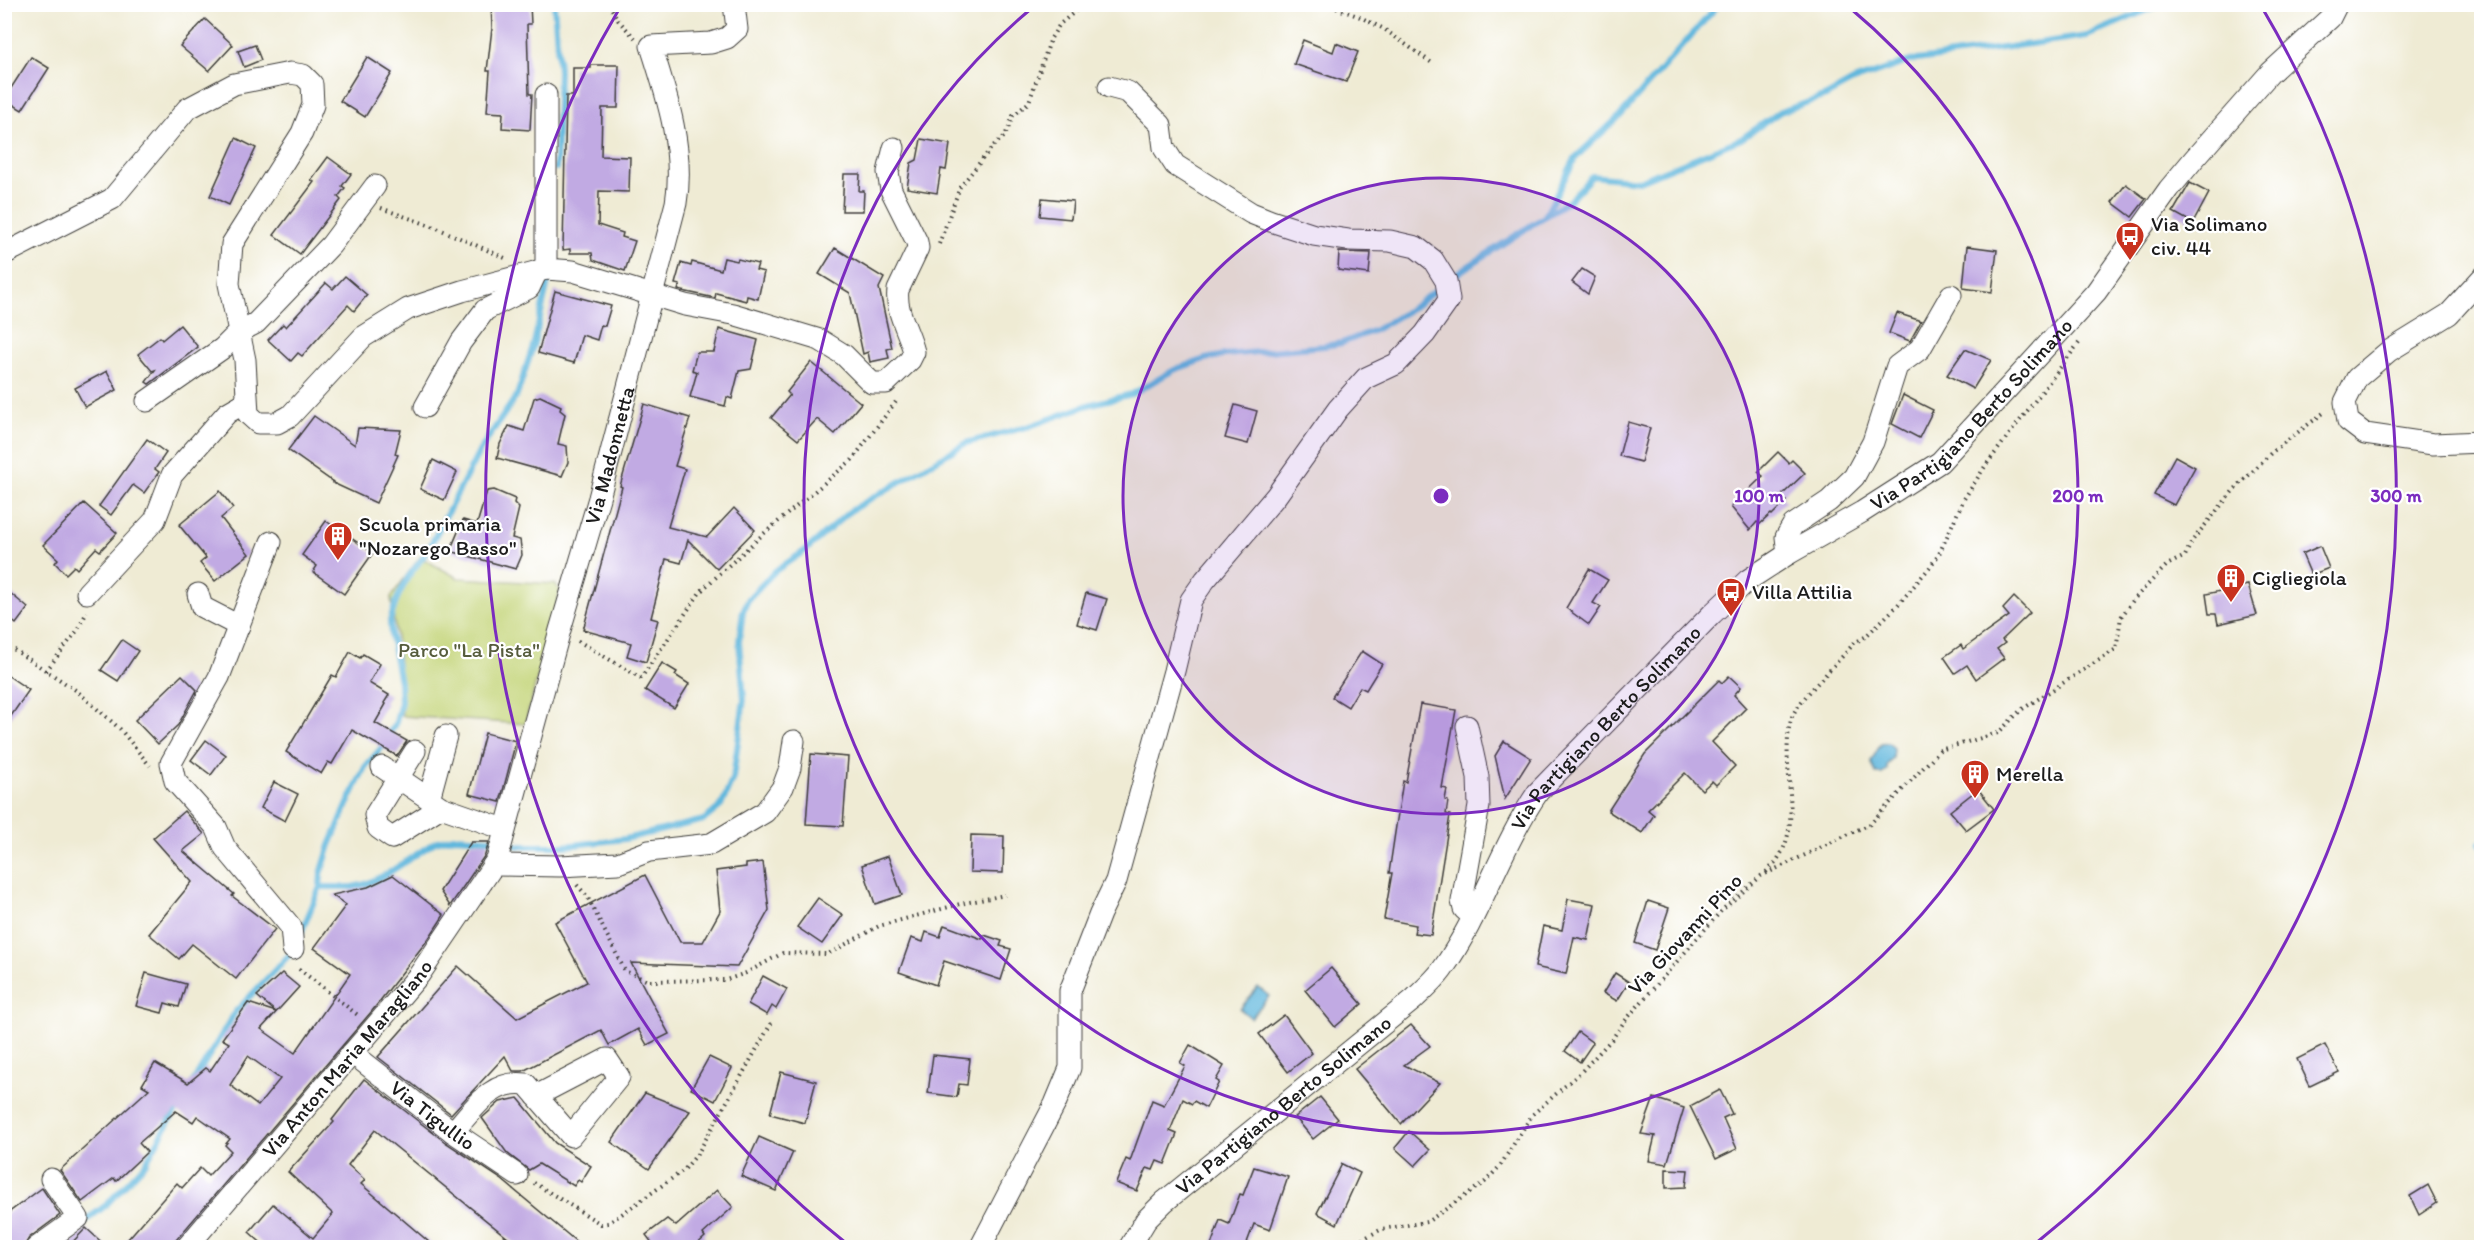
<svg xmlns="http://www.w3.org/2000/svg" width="2486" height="1252" font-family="Itim,sans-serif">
	<rect width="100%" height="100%" fill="#fff"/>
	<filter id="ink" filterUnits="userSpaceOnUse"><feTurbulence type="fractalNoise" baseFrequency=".0167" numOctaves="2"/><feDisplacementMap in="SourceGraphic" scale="12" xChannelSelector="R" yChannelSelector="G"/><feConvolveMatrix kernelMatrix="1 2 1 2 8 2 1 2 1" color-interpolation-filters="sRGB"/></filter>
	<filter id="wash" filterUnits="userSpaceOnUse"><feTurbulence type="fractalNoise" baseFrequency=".008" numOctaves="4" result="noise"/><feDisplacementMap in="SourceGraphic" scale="24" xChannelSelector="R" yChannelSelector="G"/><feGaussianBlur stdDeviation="1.35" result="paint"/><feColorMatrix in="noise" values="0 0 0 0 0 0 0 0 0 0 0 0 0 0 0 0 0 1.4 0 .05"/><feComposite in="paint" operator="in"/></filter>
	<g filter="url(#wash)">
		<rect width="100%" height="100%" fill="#efebd4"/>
		<polygon fill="#c3d477" stroke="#70784a" stroke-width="1.5" points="420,557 458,578 555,584 560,590 525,724 402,716 398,651 391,597"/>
		<g fill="#60b7dd" stroke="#3e6a7c" stroke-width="1.5">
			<polygon points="1888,743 1894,748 1893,758 1887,765 1887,770 1882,774 1876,774 1871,761 1881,744"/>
			<polygon points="1258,987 1269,996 1251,1018 1240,1009"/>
		</g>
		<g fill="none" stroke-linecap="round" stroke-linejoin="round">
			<g stroke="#60b7dd" stroke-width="6">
				<polyline points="554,4 559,71 556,168"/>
				<polyline points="1545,216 1576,157 1622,114 1719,4"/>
				<polyline points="2480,843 2482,846"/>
				<polyline points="320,887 352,887 366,884 387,874 435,842 454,837 490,839 519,846 564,846 625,839 704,820 721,806 733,778 744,699 739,642 743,611 749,598 775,571 806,550 850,511 966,443 1030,426 1088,405 1132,394 1174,370 1205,359 1225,355 1324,346 1342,343 1375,330 1411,309 1461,271 1570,200 1592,176 1639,181 1741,139 1780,112 1826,96 1853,81 1910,61 2087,36 2161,4"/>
				<polyline points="299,938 320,887 321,874 330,845 349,801 365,767 382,747 396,722 401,702 400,682 391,636 390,621 397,599 408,577 427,552 480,450 517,395 534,343 550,274"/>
				<polyline points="193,1082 236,1011 292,952"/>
				<polyline points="84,1222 105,1206 145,1164 178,1106"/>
			</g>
		</g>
		<g id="blocks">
			<g fill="#c1aae3" fill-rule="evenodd">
				<polygon points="491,4 530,4 531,24 527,24 529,94 532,94 530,130 502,128 503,113 487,112 490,71 487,71 492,28"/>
				<polygon points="205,19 233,45 209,71 180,46"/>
				<polygon points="1303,40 1333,52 1336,43 1358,52 1346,82 1294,64"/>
				<polygon points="255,45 261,60 244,67 238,51"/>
				<polygon points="31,57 49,68 22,110 4,99"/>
				<polygon points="367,57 392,73 365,117 340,101"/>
				<polygon points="591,65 619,65 618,108 602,108 601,156 630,157 629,192 599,191 598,225 623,233 622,237 635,241 625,271 593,260 592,253 570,253 570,249 563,250 566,96 573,96 573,68 591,68"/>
				<polygon points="236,138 256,148 229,205 210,196"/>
				<polygon points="921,139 950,144 946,170 941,169 937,193 907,188 911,163 917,160"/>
				<polygon points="328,157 351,174 342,186 345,188 338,197 341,200 300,254 274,235 314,182 311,180"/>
				<polygon points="844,174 860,174 859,191 864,191 863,211 842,211"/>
				<polygon points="2190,183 2209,193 2193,223 2173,212"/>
				<polygon points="2126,184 2146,199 2132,217 2112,202"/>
				<polygon points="1042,198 1073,201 1071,219 1040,216"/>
				<polygon points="1967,246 1997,250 1992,292 1963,288"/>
				<polygon points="835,248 884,278 879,288 892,348 887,349 889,358 870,362 868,352 863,354 850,293 819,274"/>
				<polygon points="1339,252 1371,253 1369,274 1338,270"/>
				<polygon points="724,258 737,261 738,259 758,264 756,270 764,272 758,299 747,296 746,301 716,293 715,298 678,290 680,285 675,284 681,263 691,266 692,262 721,270"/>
				<polygon points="1582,269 1595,277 1588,294 1572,282"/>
				<polygon points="345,276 367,295 354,311 348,305 302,356 298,353 291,361 268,340 283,324 286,327 326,283 333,289"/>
				<polygon points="555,291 611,306 605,326 601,325 597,340 582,335 574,363 538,353"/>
				<polygon points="1897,313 1921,321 1910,341 1889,333"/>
				<polygon points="180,325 198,347 149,384 146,382 155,370 152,371 138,354 160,337 162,340"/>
				<polygon points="719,329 758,340 751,369 739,371 732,399 727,397 725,406 690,397 697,372 692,370 697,352 714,352"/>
				<polygon points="1965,349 1991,360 1973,389 1947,375"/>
				<polygon points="811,362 861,403 835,434 817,419 798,440 771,418 790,395 787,392"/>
				<polygon points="107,371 117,390 85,407 75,388"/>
				<polygon points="1903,395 1933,410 1919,438 1892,424"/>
				<polygon points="540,396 561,406 560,410 565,414 558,444 567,446 568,462 562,476 497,458 500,444 509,426 524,431 534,398"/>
				<polygon points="644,404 690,418 675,466 685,469 668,527 707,537 734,508 755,530 717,569 688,540 681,563 666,559 651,618 658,620 646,662 627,656 631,643 583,630 622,487 620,486"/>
				<polygon points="1235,405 1257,411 1248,444 1225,438"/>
				<polygon points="314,416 355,445 358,428 401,430 395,454 398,455 376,503 333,483 333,482 288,450"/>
				<polygon points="1628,422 1650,428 1641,462 1619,456"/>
				<polygon points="147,439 166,453 155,469 159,472 144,493 133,485 111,515 99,506"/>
				<polygon points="1778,452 1789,463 1792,460 1805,473 1781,496 1786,501 1772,515 1771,514 1760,524 1757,522 1750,530 1731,507 1763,476 1758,472"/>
				<polygon points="2175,456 2195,467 2174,505 2154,495"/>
				<polygon points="433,460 457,472 444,500 420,489"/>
				<polygon points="494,490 515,499 514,503 519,508 512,538 520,540 522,555 516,569 450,551 463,520 477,524 487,491"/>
				<polygon points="220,491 233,508 221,518 249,554 215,581 200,563 206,558 179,525"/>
				<polygon points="84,503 117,533 100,551 96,548 77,569 74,566 66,574 55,563 58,559 43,545"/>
				<polygon points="326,521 373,553 344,594 313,572 317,566 302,555"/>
				<polygon points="2320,546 2329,568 2311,575 2302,554"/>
				<polygon points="1589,569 1608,580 1593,603 1601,607 1589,625 1566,608"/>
				<polygon points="2248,585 2257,615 2218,624 2216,614 2209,614 2206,594"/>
				<polygon points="4,588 28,608 16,624 4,614"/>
				<polygon points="1086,593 1107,599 1097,630 1077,624"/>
				<polygon points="2014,597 2030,613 2002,640 2005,643 1997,649 2004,658 1976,679 1967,665 1955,673 1944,657 1961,645 1963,649 2009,616 2003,609"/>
				<polygon points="122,640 138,651 118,681 101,670"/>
				<polygon points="1362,651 1382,664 1366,690 1360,687 1348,707 1332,697"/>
				<polygon points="350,652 360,658 363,654 380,664 369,683 389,695 384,703 386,704 375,723 407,741 397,756 352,730 332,764 328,762 321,774 286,752 332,675 336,677"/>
				<polygon points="662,663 677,672 675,675 689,684 674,708 645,690"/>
				<polygon points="4,673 29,690 4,726"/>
				<polygon points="182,675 197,690 178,725 158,744 135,720"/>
				<polygon points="1729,676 1741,687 1734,695 1746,708 1712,742 1735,766 1716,785 1712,781 1702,790 1685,773 1648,810 1654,815 1642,833 1608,811 1645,754 1719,680 1722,683"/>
				<polygon points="1420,704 1456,710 1442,788 1447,789 1445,800 1448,801 1446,814 1450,815 1431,935 1414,933 1416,925 1384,919 1392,873 1389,873 1396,826 1403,781 1406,782"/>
				<polygon points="485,733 516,741 500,802 469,794"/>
				<polygon points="206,740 226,755 211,775 191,760"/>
				<polygon points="1504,741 1531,758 1505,799 1495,756"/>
				<polygon points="811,754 848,757 843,826 806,824"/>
				<polygon points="274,782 298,794 285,821 261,808"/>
				<polygon points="1978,789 1994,809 1966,830 1950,811"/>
				<polygon points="184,811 204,834 183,851 234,894 232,896 275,929 236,979 192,944 179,959 149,934 192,882 153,838"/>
				<polygon points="971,835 1004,836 1003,873 970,872"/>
				<polygon points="471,842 489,842 485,855 450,906 440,891"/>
				<polygon points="888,856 902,895 875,904 862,865"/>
				<polygon points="763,862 769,910 737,967 631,963 669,1034 647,1045 638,1029 609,1045 601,1030 523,1071 513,1071 505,1056 451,1114 378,1057 458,966 517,1018 587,982 555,922 645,875 680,942 703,942 720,911 716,871 746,867 746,864"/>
				<path d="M393,875l51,40 -15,23 -57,73 -196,229 -2,8h-54l57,-65 5,5 18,-20 8,8 23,-25 -6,-6 5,-6 -33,-23 -4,6 -17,-11 -37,32 8,9 -31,29 -2,-3 -32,24 -22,-32 89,-81 -7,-4 13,-22 33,20 18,-15 4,3 19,-28 -7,-4 26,-36 28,9 -19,-16 25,-23 17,14 -38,42 34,24 55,-79 -36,-26 32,-43 -14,-10 36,-8zM248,1056l32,23 -22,27 -28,-21z"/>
				<polygon points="818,898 843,915 822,944 797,927"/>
				<polygon points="1568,899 1595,904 1588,940 1574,937 1566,974 1535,967 1543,926 1562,930"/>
				<polygon points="1648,901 1669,908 1655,950 1635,943"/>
				<polygon points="944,925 982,939 984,935 1002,941 1000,946 1011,949 1001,980 944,961 936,985 899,972 911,938 923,942 926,932 940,937"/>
				<polygon points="1331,968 1362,1004 1335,1027 1305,990"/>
				<polygon points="146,973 186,984 179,1007 165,1003 162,1013 136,1006"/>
				<polygon points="1615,973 1629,982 1617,1001 1603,993"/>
				<polygon points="763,976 787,989 776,1009 772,1006 767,1015 748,1004"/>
				<polygon points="1284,1015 1312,1053 1288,1072 1259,1034"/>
				<polygon points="1411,1025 1430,1046 1404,1065 1440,1083 1401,1124 1355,1069"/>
				<polygon points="1578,1032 1593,1043 1580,1062 1565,1051"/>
				<polygon points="1190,1045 1224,1066 1216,1080 1219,1082 1206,1108 1194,1101 1192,1104 1183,1099 1170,1131 1177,1134 1165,1164 1157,1161 1153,1170 1147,1168 1137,1191 1116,1183 1126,1159 1130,1161 1152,1100 1164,1105 1185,1066 1180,1063"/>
				<polygon points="2325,1045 2339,1072 2310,1086 2297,1059"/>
				<polygon points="933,1055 970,1059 967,1085 959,1084 957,1097 928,1093"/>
				<polygon points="709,1057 732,1068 715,1101 691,1089"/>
				<polygon points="781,1072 816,1081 805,1123 770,1114"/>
				<polygon points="364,1079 445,1142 501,1179 584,1248 520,1248 375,1130 348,1165 365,1180 361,1184 436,1248 267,1248 249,1232 273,1204 313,1238 333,1214 288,1172 334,1122 332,1120"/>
				<polygon points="1720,1090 1732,1114 1723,1118 1737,1149 1716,1159 1690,1106"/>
				<polygon points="645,1093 690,1111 649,1169 611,1142"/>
				<polygon points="1320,1097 1338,1119 1313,1139 1295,1117"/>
				<polygon points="518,1098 555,1143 591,1166 581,1182 578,1180 574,1186 539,1164 529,1170 507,1153 482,1118 500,1102"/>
				<polygon points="1654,1098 1684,1108 1667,1164 1649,1161 1655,1136 1641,1134"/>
				<polygon points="1409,1131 1430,1150 1415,1166 1395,1148"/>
				<polygon points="759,1137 793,1152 776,1191 741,1176"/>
				<polygon points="1342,1164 1360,1173 1337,1224 1317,1213"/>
				<polygon points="1254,1167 1288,1177 1270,1230 1254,1224 1245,1248 1210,1248 1220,1220 1229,1224 1240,1194 1243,1195"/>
				<polygon points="1666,1169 1688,1170 1686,1187 1666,1188"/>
				<polygon points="2428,1185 2437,1203 2419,1215 2410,1196"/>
				<polygon points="42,1188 60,1215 29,1238 23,1248 4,1248 4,1216"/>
				<polygon points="717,1190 733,1207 703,1234 705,1237 693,1248 656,1248 646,1235 667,1219 676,1226"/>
				<polygon points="86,1228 108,1248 67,1248"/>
			</g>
		</g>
	</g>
	<g filter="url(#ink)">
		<use href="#blocks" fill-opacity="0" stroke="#3c3b38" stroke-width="1.5"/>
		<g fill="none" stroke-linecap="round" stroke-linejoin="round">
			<g stroke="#3c3b38" stroke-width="23">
				<g id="minor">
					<path d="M4,254l108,-55 75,-90 47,-25 56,-11 13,2 9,9 1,21 -11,28 -70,111 -3,40 16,76 3,54 10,9h19l13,-7 73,-79 45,-28 54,-18 84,-22 27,2 112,34 48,9 87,26 24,15 28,28h14l24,-23 4,-8c-5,-21 -19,-40 -16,-62l20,-42 -1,-6 -26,-52 -3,-18 6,-24"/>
					<polyline points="546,269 546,95"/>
					<polyline points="2482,278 2449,314 2389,351 2357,378 2345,402 2348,421 2365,434 2433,444 2482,442"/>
					<polyline points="147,401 223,348 239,332 256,323 331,245 375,186"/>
					<polyline points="425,407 461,342 485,310 529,288 537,271"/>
					<polyline points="271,542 219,677 171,763 175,781 216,827 225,848 291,927 293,949"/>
					<polyline points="1788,554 1786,537 1793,525 1829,501 1854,477 1873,442 1897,366 1920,349 1951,295"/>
					<polyline points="87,593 155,520 172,475 227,413 246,402"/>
					<polyline points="198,594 202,607 239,626"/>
					<polyline points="1467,726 1478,777 1479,806 1462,901 1464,909 1473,917"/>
					<polyline points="415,751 375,815 378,828 392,838 441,807"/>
					<polyline points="382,767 441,807 504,829"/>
					<polyline points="429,799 446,736"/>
					<polyline points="493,865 560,866 618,863 649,851 711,844 765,812 783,787 790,768 794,741"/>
					<path id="s1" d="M352,1053l101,79 64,43"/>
					<path d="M453,1132c21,-23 38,-53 73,-48l45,52 48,-59 -12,-18 -71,37"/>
					<polyline points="36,1248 78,1218 51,1179"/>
					<path id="s2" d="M186,1248l233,-273 78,-115 63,-230 39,-132 77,-295c9,-52 -9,-107 -25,-157l60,-3 16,-5 10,-9 -3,-25"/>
					<polyline points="980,1248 1055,1104 1070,1068 1070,991 1100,914 1116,881 1174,671 1191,600 1205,580 1276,496 1338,409 1366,378 1396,364 1425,334 1449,300 1446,281 1433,260 1416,247 1390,241 1348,240 1314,235 1271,221 1251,213 1175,165 1164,148 1161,125 1128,92 1109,87"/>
					<path id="s3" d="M1129,1248l17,-28 18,-18 249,-202c9,-9 21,-19 29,-30 39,-55 58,-122 96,-178l174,-178 36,-34 40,-26 74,-42 78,-50 156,-170 73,-103 25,-30 76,-86 60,-55 7,-14"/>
				</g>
			</g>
			<g stroke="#3c3b38" stroke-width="4" stroke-dasharray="1.5 4.5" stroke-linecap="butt">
				<polyline points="609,4 618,20 635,38"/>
				<polyline points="1325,4 1360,17 1384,29 1432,63"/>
				<polyline points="381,208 437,228 505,258"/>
				<polyline points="939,244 960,187 993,146 1005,136 1013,116 1029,102 1051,38 1060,24 1084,4"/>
				<polyline points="578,641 641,678 701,591 761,536 852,460 898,399"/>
				<polyline points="4,643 77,691 120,729 150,766"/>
				<polyline points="46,671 77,631 87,612"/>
				<path d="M1766,872c46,-40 10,-106 26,-155 6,-17 49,-57 62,-74l11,-6 31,-30 34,-40 9,-13 25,-55 22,-34 93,-122"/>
				<polyline points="577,885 587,896 625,971 648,981 726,980 746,973 783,953 828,954 879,926 960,904 1005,895"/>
				<polyline points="299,969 359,1016"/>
				<polyline points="534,1183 601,1224 608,1223 619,1216 684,1170 698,1153 773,1020"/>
				<polyline points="1346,1248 1382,1229 1427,1222 1485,1182 1500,1166 1532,1115 1581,1072 1612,1039 1624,1022 1722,910 1761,876 1870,824 1940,750 1998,733 2021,710 2116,649 2121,617 2134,599 2167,565 2185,556 2192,541 2233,491 2272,452 2326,411"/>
			</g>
			<use href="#minor" stroke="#fff" stroke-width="21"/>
		</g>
	</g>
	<circle cx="1441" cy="496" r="318" fill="#7b2cbf" fill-opacity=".12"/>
	<g fill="none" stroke="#7b2cbf" stroke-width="3">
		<circle cx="1441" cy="496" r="318"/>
		<path d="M1850 8A637 637 0 1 1 1032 8"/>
		<path d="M846 1243A955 955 0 0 1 618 11M2264 11A955 955 0 0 1 2036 1243"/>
	</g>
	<defs>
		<g id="bus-pin" transform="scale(1.5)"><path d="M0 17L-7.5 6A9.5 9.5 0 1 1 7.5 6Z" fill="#c8321e" stroke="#fff"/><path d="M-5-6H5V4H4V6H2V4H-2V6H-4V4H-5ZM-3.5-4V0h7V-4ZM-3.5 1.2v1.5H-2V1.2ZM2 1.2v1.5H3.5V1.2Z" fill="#fff"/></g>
		<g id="building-pin" transform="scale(1.5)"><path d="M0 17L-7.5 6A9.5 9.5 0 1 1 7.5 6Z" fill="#c8321e" stroke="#fff"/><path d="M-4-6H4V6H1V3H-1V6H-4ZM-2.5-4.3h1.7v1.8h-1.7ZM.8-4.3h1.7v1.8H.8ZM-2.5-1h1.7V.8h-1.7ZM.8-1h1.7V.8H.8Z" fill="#fff"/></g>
	</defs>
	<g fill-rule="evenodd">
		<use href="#bus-pin" x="2130" y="236"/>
		<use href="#building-pin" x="338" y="536"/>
		<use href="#building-pin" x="2231" y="578"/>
		<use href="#bus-pin" x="1731" y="592"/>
		<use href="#building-pin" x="1975" y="774"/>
	</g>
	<g text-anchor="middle" stroke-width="4.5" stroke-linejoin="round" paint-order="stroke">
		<g font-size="21" fill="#1c1c1c" stroke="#fff" text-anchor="start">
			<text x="2151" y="231">Via Solimano<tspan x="2151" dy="24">civ. 44</tspan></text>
			<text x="359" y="531">Scuola primaria<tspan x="359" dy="24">"Nozarego Basso"</tspan></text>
			<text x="2252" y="585">Cigliegiola</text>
			<text x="1752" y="599">Villa Attilia</text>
			<text x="1996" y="781">Merella</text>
		</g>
		<g font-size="21" fill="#1c1c1c" stroke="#fff">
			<text dy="7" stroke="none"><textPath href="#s3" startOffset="1202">Via Partigiano Berto Solimano</textPath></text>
			<text dy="7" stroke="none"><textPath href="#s2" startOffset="918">Via Madonnetta</textPath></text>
			<text dy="7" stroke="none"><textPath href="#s3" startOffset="716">Via Partigiano Berto Solimano</textPath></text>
			<text transform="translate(1685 934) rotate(-47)" y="7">Via Giovanni Pino</text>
			<text dy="7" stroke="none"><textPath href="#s2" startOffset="249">Via Anton Maria Maragliano</textPath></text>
			<text dy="7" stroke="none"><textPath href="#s3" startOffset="212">Via Partigiano Berto Solimano</textPath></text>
			<text dy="7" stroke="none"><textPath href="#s1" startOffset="102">Via Tigullio</textPath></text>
		</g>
		<g font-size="21" fill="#565c3c" stroke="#fff">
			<text x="469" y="657">Parco "La Pista"</text>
		</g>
	</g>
	<circle cx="1441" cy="496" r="9" fill="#7b2cbf" stroke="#fff" stroke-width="3"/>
	<g font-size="18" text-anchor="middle" font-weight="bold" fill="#7b2cbf" stroke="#fff" stroke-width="4.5" stroke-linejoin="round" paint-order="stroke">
		<text x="1759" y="502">100 m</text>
		<text x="2078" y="502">200 m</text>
		<text x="2396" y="502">300 m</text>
	</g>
	<rect width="2486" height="1252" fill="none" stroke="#fff" stroke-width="24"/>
</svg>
